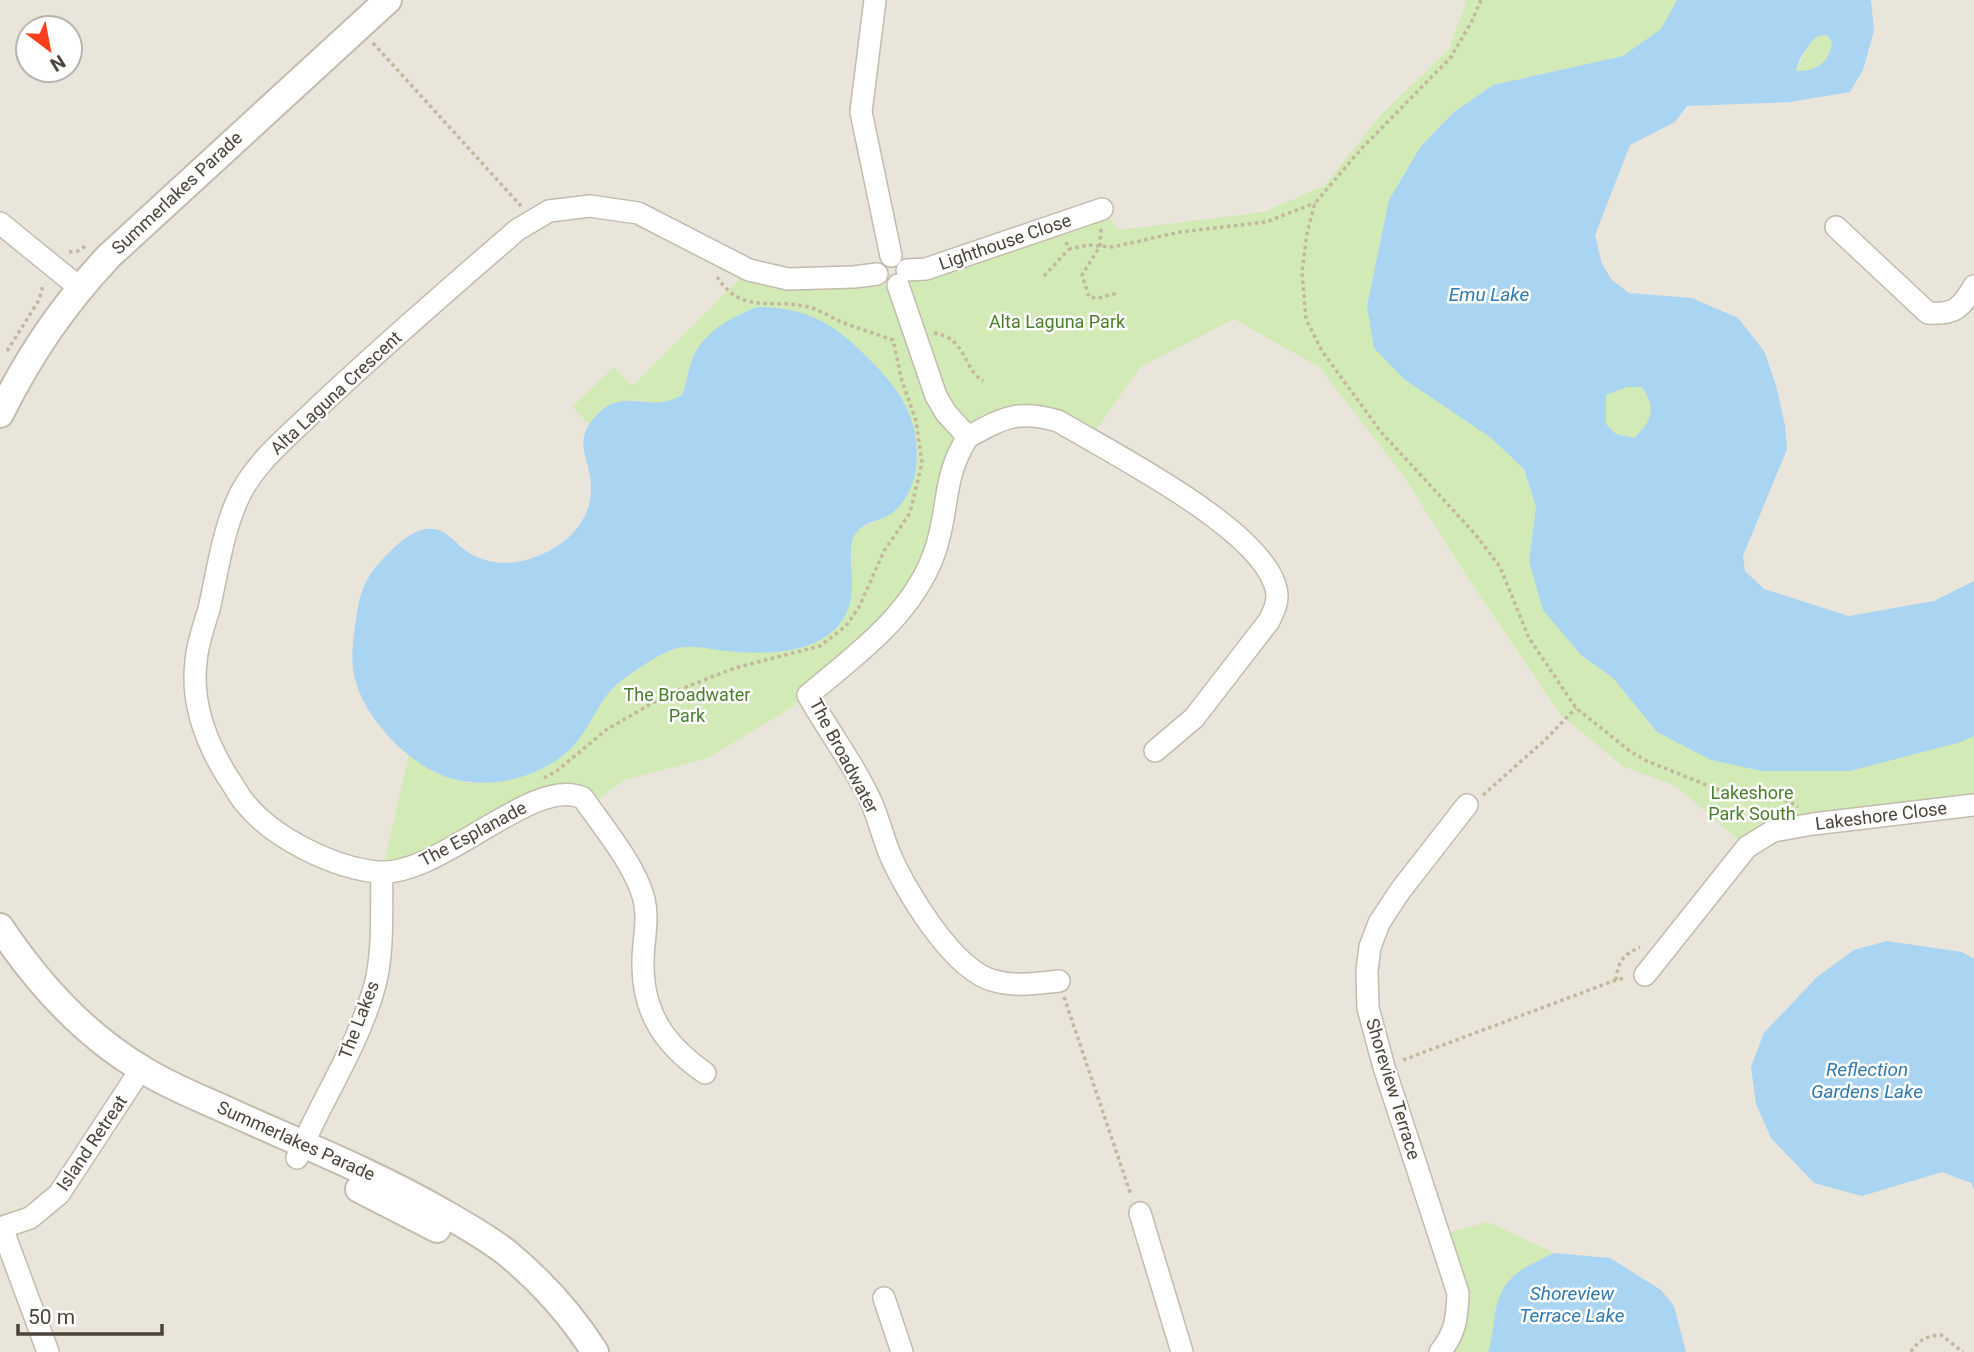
<svg xmlns="http://www.w3.org/2000/svg" width="1974" height="1352" font-family="Roboto,sans-serif">
	<rect width="100%" height="100%" fill="#f6f3ec"/>
	<path fill="#eae5da" fill-rule="evenodd" d="M0,0h1974v1352h-1974zM28,28h42v42h-42z"/>
	<g fill="#d2eab5">
		<path d="M1467,0h210l1,2 -17,27 -38,27 -130,29 -40,28 -32,33 -32,54 -22,106 37,73 86,58 34,32 12,38 -7,54 52,94 32,23 44,54 304,10 13,-6v69l-161,19 -66,23 -71,-61 -52,-19 -63,-52 -91,-134 -67,-106 -84,-108 -85,-48 -94,48 -51,73 -53,-25 -68,22 -53,155 -107,103 -27,19 -73,44 -84,22 -35,26 -15,-12 -192,78 27,-118 25,18 34,11 32,-1 33,-10 42,-29 34,-51 24,-20 25,-16 25,-10 20,1 149,-82c-10,-40 13,-35 38,-51 8,-6 15,-18 21,-27l-219,-129 -10,37 -12,7 -12,2 -25,-4 -37,16 -6,9 -18,-18 42,-40 18,19 117,-116 130,10 6,5 8,1 209,-77 17,21 144,-18 61,-26 56,-70 69,-67z"/>
		<path d="M1827,35l5,7c-2,21 -15,29 -36,29l11,-23 10,-12z"/>
		<path d="M1627,387h15c15,22 10,33 -8,51l-18,-4 -10,-10v-29z"/>
		<path d="M1488,1222l66,31c-31,15 -53,23 -59,61 -2,12 -3,26 -7,38h-48l17,-34 -17,-83z"/>
	</g>
	<g fill="#a9d4f2" fill-rule="evenodd">
		<path d="M1677,0h194l3,31 -11,39 -13,22 -60,10 -103,4 -12,16 -45,23 -35,90 7,29 10,16 17,13 63,5 46,20 26,33 12,34 9,40 2,24 -44,107 2,15 19,18 85,27 85,-15 40,-20v155l-13,6 -111,29h-88l-51,-11 -54,-28 -44,-54 -32,-23 -38,-45 -14,-49 7,-54 -12,-38 -34,-32 -86,-58 -30,-31 -7,-42 22,-106 32,-54 32,-33 40,-28 130,-29 38,-27zM1827,35l5,7c-2,20 -16,30 -36,29 3,-14 11,-24 21,-35zM1627,387h15c15,22 10,34 -8,51l-18,-4 -10,-10v-29z"/>
		<path d="M757,307c50,0 78,17 112,52 13,13 27,28 35,44 18,32 20,86 -13,111 -9,6 -21,7 -29,13 -29,20 13,73 -34,108 -27,20 -69,19 -101,16 -14,-1 -27,-5 -40,-4 -13,0 -27,8 -37,14 -14,9 -28,18 -39,29 -14,16 -22,38 -36,54 -18,21 -50,35 -78,38 -21,2 -43,0 -62,-10 -36,-17 -78,-64 -82,-104 -2,-16 1,-33 3,-48 2,-18 7,-38 19,-52 14,-16 41,-48 66,-37 9,4 17,14 25,20 20,14 47,15 69,6 30,-10 57,-36 56,-70 0,-28 -19,-43 3,-69 30,-35 53,-2 88,-23 5,-12 6,-26 11,-38 13,-27 37,-39 64,-50z"/>
		<polygon points="1887,941 1962,952 1974,959 1974,1189 1971,1183 1942,1172 1862,1196 1814,1183 1771,1138 1756,1104 1751,1067 1764,1033 1817,977 1854,950"/>
		<path d="M1554,1253l56,5 51,32 13,16 12,46h-198c4,-12 5,-26 7,-38 6,-38 28,-46 59,-61z"/>
	</g>
	<g fill="none" stroke-linecap="round" stroke-linejoin="round">
		<g stroke="#c2bbae" stroke-width="24">
			<g id="minor">
				<polyline points="875,0 861,112 891,256"/>
				<polyline points="0,223 80,288"/>
				<path d="M1836,227l92,86c27,2 33,-5 46,-27"/>
				<polyline points="907,270 926,269 1102,209"/>
				<path d="M898,285l38,111 10,17 22,24c-27,41 -18,74 -34,117 -22,61 -78,101 -126,141 21,37 48,72 65,111 6,15 10,31 16,46 15,37 65,120 106,129 21,6 43,2 64,0"/>
				<path d="M968,437c35,-19 50,-28 90,-16 54,32 198,105 217,164 5,13 0,24 -6,36l-75,97 -39,33"/>
				<polyline points="1645,975 1747,847 1773,831 1813,824 1974,805"/>
				<path d="M705,1073c-40,-28 -63,-60 -62,-111 0,-22 6,-41 1,-63 -9,-34 -41,-72 -61,-101 -49,-24 -142,79 -205,74 -44,-4 -105,-34 -133,-69 -7,-8 -12,-19 -18,-27 -21,-34 -36,-74 -31,-114 1,-18 8,-36 13,-53 8,-35 13,-73 27,-106 15,-37 49,-64 77,-91 66,-63 135,-122 204,-182l32,-19 41,-5 48,7 111,57 39,9 66,-2 23,-3"/>
				<path d="M297,1158c24,-58 61,-111 78,-173 9,-35 6,-76 7,-113"/>
				<polyline points="1140,1213 1182,1352"/>
				<polyline points="0,1228 30,1218 59,1194 141,1069"/>
				<polyline points="2,1228 48,1352"/>
				<polyline points="884,1298 902,1352"/>
				<path d="M1440,1352c16,-20 17,-34 18,-59l-74,-226 -16,-59 -1,-37 3,-24 9,-24 21,-32 67,-86"/>
			</g>
		</g>
		<g stroke="#c2bbae" stroke-width="30">
			<g id="tertiary">
				<path d="M0,414c30,-60 63,-109 109,-158l279,-256"/>
				<path d="M0,927c38,57 83,107 142,142 28,18 61,30 91,44 71,32 144,61 211,100 21,12 44,25 63,40 35,29 64,61 88,99"/>
				<polyline points="359,1189 437,1229"/>
			</g>
		</g>
		<g stroke="#c4b79f" stroke-width="3.5" stroke-dasharray="3.5 3.5" stroke-linecap="butt">
			<polyline points="1481,0 1472,21 1451,57 1362,148 1315,203 1307,233 1302,272 1306,319 1322,351 1381,432 1476,535 1500,567 1529,638 1576,708 1631,752 1647,761 1729,794 1789,801 1798,807"/>
			<polyline points="373,43 521,206"/>
			<polyline points="1101,229 1100,246 1082,275 1089,297 1098,298 1117,293"/>
			<polyline points="1066,242 1069,249 1088,245 1112,247 1180,232 1266,222 1315,203"/>
			<polyline points="69,252 78,251 87,245"/>
			<polyline points="1044,276 1069,249"/>
			<path d="M934,333c34,6 28,35 49,48"/>
			<polyline points="7,351 39,300 43,285"/>
			<path d="M544,778l14,-8 48,-40 62,-36 67,-26 85,-22 26,-20 13,-19 25,-56 26,-38 12,-50 -6,-42 -14,-40 -9,-41c-19,-7 -38,-12 -56,-20 -8,-4 -16,-9 -25,-12 -38,-12 -70,10 -96,-33"/>
			<polyline points="1483,795 1545,740 1576,708"/>
			<path d="M1616,980c2,-19 7,-25 24,-33"/>
			<polyline points="1064,997 1131,1195"/>
			<polyline points="1403,1060 1616,980 1625,978"/>
			<path d="M1911,1352c7,-12 16,-16 30,-17l22,17"/>
		</g>
		<use href="#minor" stroke="#fff" stroke-width="21"/>
		<use href="#tertiary" stroke="#fff" stroke-width="26"/>
	</g>
	<g text-anchor="middle" stroke-width="5" stroke-linejoin="round" paint-order="stroke">
		<g font-size="18" fill="#4b4439" stroke="#fff">
			<text transform="translate(177 193) rotate(-43)" y="6">Summerlakes Parade</text>
			<text transform="translate(1005 242) rotate(-19)" y="6">Lighthouse Close</text>
			<text transform="translate(336 393) rotate(-43)" y="6">Alta Laguna Crescent</text>
			<text transform="translate(844 756) rotate(62)" y="6">The Broadwater</text>
			<text transform="translate(1881 816) rotate(-7)" y="6">Lakeshore Close</text>
			<text transform="translate(473 834) rotate(-28)" y="6">The Esplanade</text>
			<text transform="translate(359 1020) rotate(-69)" y="6">The Lakes</text>
			<text transform="translate(1393 1089) rotate(73)" y="6">Shoreview Terrace</text>
			<text transform="translate(296 1141) rotate(24)" y="6">Summerlakes Parade</text>
			<text transform="translate(92 1143) rotate(-56)" y="6">Island Retreat</text>
		</g>
		<g font-size="18" fill="#4a7f2a" stroke="#fff">
			<text x="1057" y="328">Alta Laguna Park</text>
			<text x="687" y="701">The Broadwater<tspan x="687" dy="21">Park</tspan></text>
			<text x="1752" y="799">Lakeshore<tspan x="1752" dy="21">Park South</tspan></text>
		</g>
		<g font-size="19" font-style="italic" fill="#2e7ab2" stroke="#fff">
			<text x="1489" y="301">Emu Lake</text>
			<text x="1867" y="1076">Reflection<tspan x="1867" dy="22">Gardens Lake</tspan></text>
			<text x="1572" y="1300">Shoreview<tspan x="1572" dy="22">Terrace Lake</tspan></text>
		</g>
	</g>
	<g transform="translate(49 49) rotate(148)"><circle r="33" fill="#ffffff" stroke="#b7b4b0" stroke-width="2"/>
	<path d="M0-5L12 26L0 18L-12 26Z" fill="#fc3f1d"/>
	<text y="-10" font-size="19" font-weight="bold" text-anchor="middle" fill="#4b4439">N</text>
	</g>
	<path d="M18 1324v10h144v-10" fill="none" stroke="#4b4439" stroke-width="3.5"/>
	<text x="28" y="1324" font-size="21" fill="#4b4439" stroke="#ffffff" stroke-width="5" paint-order="stroke">50 m</text>
</svg>
